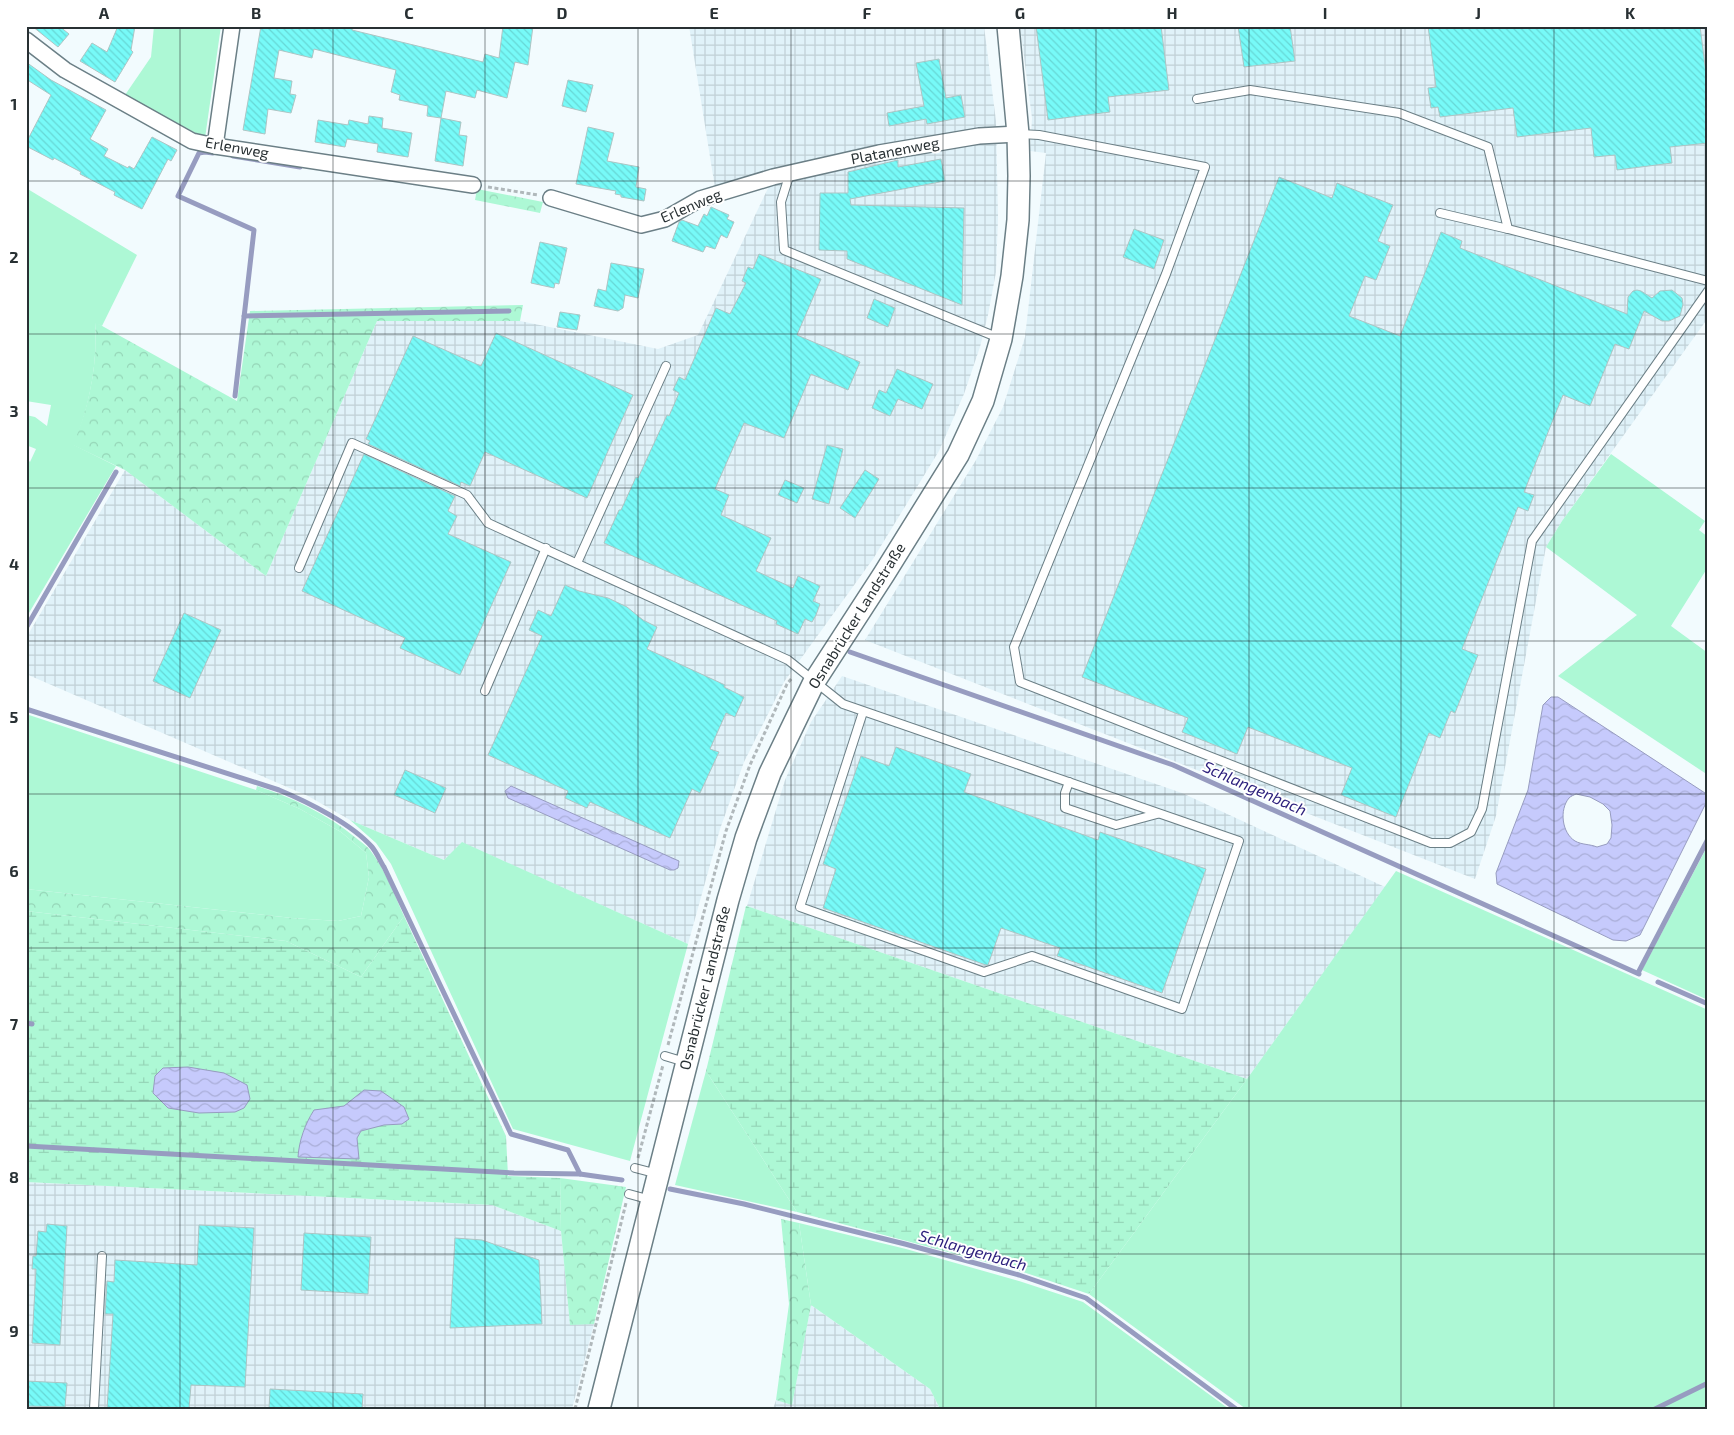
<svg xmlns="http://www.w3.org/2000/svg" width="1734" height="1435" font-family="'Exo 2',sans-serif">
	<defs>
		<pattern id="industrial-grid" width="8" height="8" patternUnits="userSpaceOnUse" patternTransform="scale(1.25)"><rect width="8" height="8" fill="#e0f2f9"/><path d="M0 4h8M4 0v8" fill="none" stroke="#c0d0d6"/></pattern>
		<pattern id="forest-crowns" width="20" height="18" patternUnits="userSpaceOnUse" patternTransform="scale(1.25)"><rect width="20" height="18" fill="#adf8d5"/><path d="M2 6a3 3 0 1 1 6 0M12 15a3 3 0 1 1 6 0" fill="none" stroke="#95d5b7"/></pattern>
		<pattern id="wetland-marsh" width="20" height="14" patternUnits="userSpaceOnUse" patternTransform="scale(1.25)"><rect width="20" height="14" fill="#adf8d5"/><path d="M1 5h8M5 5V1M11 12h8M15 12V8" fill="none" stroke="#95d5b7"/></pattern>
		<pattern id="water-waves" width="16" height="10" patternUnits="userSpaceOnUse" patternTransform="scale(1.25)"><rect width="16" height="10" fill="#c6cafc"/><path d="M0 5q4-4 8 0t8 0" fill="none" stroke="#aaaed8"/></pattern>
		<pattern id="building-back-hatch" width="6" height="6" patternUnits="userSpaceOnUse" patternTransform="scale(1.25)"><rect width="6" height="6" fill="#77faf8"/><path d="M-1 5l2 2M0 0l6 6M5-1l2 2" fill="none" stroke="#67d7d5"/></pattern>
	</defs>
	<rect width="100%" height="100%" fill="#f2fbfe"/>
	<g fill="url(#industrial-grid)">
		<polygon points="689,26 984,26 996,121 998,218 996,272 988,315 980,347 964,394 939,451 873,559 784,682 744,762 720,829 688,944 463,843 444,860 350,820 308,796 26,674 26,638 125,470 266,576 377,321 520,321 658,349 698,335 770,184 715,188"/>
		<polygon points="1020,26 1708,26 1708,318 1562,521 1546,547 1496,816 1475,879 865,640 976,460 1003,407 1025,337 1046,153 1030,151 1032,118"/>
		<polygon points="842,676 1182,793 1385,887 1247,1079 747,906 785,780 811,722"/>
		<polygon points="26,1182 492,1205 561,1231 570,1324 594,1324 572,1409 26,1409"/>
		<polygon points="811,1305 930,1389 940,1409 773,1409 776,1400 792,1404"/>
	</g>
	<g fill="#adf8d5">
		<polygon points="154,26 221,26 205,138 125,95 151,57"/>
		<path d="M26,188l111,67 -35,71 -7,-3c3,41 -6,84 -21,122l42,21 -90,152v-161l4,5 6,-13 -10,-4v-30l9,2 12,9 4,-21 -25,-4z"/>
		<polygon points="1611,454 1705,521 1699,530 1708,537 1708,567 1671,626 1708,653 1708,775 1558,676 1637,615 1546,547 1562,521"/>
		<polygon points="26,714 256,790 300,809 341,832 366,853 369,877 361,916 338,921 292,918 26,889"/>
		<polygon points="350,820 444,860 462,842 688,944 630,1161 513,1129 391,864 376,843"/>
		<polygon points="1708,845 1708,1000 1642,970"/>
		<polygon points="1396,871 1708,1010 1708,1409 1246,1409 1089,1294 1247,1079"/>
		<polygon points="706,1071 797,1212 675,1185"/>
		<polygon points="799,1223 906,1249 1019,1281 1083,1302 1229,1409 940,1409 930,1389 811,1305"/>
	</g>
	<g fill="url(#forest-crowns)">
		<polygon points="477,189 543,202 540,213 475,200"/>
		<path d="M523,305l-3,16h-143l-111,255 -141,-106 -52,-25c16,-38 25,-81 22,-123l142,79 13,-90z"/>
		<path d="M257,786c35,11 70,28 99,52 5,4 11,8 14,12 15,19 24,44 34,66l-43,61 -75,-36 -260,-30v-22l266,29 46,3 23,-5 8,-39 -3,-24 -25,-21 -41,-23 -44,-19z"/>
		<polygon points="560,1178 626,1187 594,1324 570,1325 561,1231"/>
		<polygon points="781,1219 799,1223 811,1305 792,1405 776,1400 789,1304"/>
	</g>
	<g fill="url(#wetland-marsh)">
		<polygon points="746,906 747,906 1247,1079 1089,1294 1020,1271 797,1212 706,1071"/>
		<polygon points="26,911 286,941 361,977 404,916 506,1136 508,1176 560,1178 561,1231 492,1205 26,1182"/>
	</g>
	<g fill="url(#water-waves)" stroke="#979cc0" fill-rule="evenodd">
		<path d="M1551,697h7l147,96 2,3v5l-67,134 -14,6 -13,-1 -116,-56 -1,-11 32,-83 15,-85zM1576,794l14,3 13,7 7,7 2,14 -1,13 -4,6 -10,3c-7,-3 -15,-2 -22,-6 -13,-8 -16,-31 -6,-43 2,-2 5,-3 7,-4z"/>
		<polygon points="511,786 679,861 678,868 674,870 670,870 508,798 505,791"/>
		<polygon points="188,1067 224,1073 247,1085 250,1099 244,1108 235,1112 199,1113 168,1108 153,1093 155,1076 163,1068"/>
		<path d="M364,1090l17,1 23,16 5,12 -7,5 -18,1 -23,6 -4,7 2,21 -61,-2c1,-16 7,-33 16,-47l30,-4z"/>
	</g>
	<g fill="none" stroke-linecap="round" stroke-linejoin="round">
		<g stroke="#979cc0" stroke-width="5">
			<polyline points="213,153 205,152 199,153 178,196 254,230 235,396"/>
			<polyline points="233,156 300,167"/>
			<polyline points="244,316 509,311"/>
			<polyline points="26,628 116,472"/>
			<polyline points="850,652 1173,765 1639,974"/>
			<path d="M26,709l253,81c29,12 73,34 93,57 5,6 8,14 12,20l127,267 57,16 12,24"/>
			<polyline points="1638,973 1708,839"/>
			<polyline points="1658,982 1708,1004"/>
			<polyline points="26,1023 32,1024"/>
			<polyline points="26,1146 514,1173 580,1174 622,1180"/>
			<polyline points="670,1189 744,1204 905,1244 1019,1275 1086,1298 1236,1409"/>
			<polyline points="1655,1409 1708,1383"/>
		</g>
	</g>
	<g fill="url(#building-back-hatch)" stroke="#adc5c4">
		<polygon points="32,26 59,26 69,34 58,47"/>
		<polygon points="118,26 135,26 131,50 133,52 115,82 80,61 92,43 107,52"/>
		<polygon points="261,26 353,26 352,30 483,62 485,54 499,58 503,26 533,26 528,65 515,62 507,98 477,90 475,98 446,91 441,118 461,122 459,135 467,136 463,166 435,161 441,118 427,116 428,106 399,100 400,95 391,92 396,70 314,49 312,58 279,50 274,78 292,81 290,94 296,95 291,113 268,109 265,134 243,130"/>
		<polygon points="1036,26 1161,26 1169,90 1108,97 1110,112 1048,120"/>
		<polygon points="1238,26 1290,26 1295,61 1244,67"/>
		<polygon points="1428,26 1700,26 1708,89 1708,143 1670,147 1672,163 1617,170 1615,155 1594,157 1591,128 1517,137 1513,108 1440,117 1438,107 1431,108 1428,88 1436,87"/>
		<polygon points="939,59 946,98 961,95 965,117 927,124 926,119 889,126 887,113 924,106 916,63"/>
		<polygon points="26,62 51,80 106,110 90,139 108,149 104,156 128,168 129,166 134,169 152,137 177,150 171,161 168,159 142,209 114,195 115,192 80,174 81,172 54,158 53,160 26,146 26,143 51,95 26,79"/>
		<polygon points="568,80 593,85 586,112 562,106"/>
		<polygon points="369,116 383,118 382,128 412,133 408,157 377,152 378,144 347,139 345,147 315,142 318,120 348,125 349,120 368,124"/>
		<polygon points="588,127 614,133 607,161 639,167 636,187 646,189 644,201 621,197 621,195 615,194 616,191 576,184"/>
		<polygon points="941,159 945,181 850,199 851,205 964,208 962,305 847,259 847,251 819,250 820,193 848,193 848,172 898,160 898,167"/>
		<polygon points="1279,177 1332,198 1337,183 1393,205 1378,241 1390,246 1376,280 1365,276 1349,316 1400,336 1441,232 1462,241 1460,248 1627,314 1628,297 1633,291 1637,290 1641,291 1652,298 1660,291 1672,290 1682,298 1683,304 1680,316 1669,321 1662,321 1644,311 1629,349 1615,344 1590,406 1563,395 1524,492 1534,495 1528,511 1518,507 1462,649 1478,655 1455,713 1451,711 1440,738 1429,733 1396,817 1341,795 1352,768 1248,727 1237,754 1182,732 1188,718 1082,677"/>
		<polygon points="711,207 729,215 727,219 734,222 727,238 721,235 715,249 706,246 703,252 672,241 679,222 682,220 698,226 704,214 707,216"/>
		<polygon points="1134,229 1164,240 1154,269 1123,257"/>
		<polygon points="540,242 567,248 559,284 555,283 554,288 531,283"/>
		<polygon points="759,254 821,279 797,335 860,362 848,390 811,374 784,438 744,423 715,489 729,495 721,515 771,538 756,571 793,588 798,576 820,586 813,601 820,604 816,615 812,622 805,619 798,634 776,624 777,621 604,543 619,510 621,510 636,477 638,478 667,415 669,416 679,393 673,390 679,377 685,380 716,308 730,314 746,283 742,281 748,267 753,269"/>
		<polygon points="611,263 644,269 638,298 625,295 623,308 618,311 594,306 598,289 606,291"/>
		<polygon points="874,299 895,308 888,327 867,318"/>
		<polygon points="560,312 580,315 577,330 557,327"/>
		<polygon points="496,333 633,395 587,498 485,452 470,486 461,482 460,486 368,444 370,441 366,439 413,336 481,366"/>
		<polygon points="897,369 933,384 922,409 898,399 890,416 872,408 879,390 886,393"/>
		<polygon points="827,445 843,449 829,504 812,499"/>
		<polygon points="364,454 455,496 448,511 457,516 448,534 511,562 460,675 400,648 405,638 302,591"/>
		<polygon points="865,470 879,479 855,518 840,508"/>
		<polygon points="785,480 804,488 797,503 778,495"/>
		<polygon points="565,585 579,591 608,598 627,607 643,620 657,627 647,649 725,685 724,687 744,697 735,717 726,713 710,749 719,752 700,793 692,789 670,838 590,802 587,808 565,798 568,791 488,755 542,636 529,630 538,610 551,616"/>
		<polygon points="184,613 221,630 190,698 153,681"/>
		<polygon points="896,747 971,774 964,792 1098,840 1100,832 1206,869 1162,993 1057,956 1060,948 1001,928 988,965 986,965 823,908 836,869 823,864 861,756 889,766"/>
		<polygon points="405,770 446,788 435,813 394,795"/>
		<polygon points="47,1224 67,1226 60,1345 32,1343 36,1269 32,1269 33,1256 36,1256 38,1231 46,1232"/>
		<polygon points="199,1225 254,1228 245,1387 191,1385 189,1409 107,1409 113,1314 105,1314 107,1281 114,1282 115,1260 197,1265"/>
		<polygon points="304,1233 371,1237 368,1294 301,1290"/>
		<polygon points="455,1238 482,1240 539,1260 542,1324 450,1328"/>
		<polygon points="26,1381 67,1383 65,1407 26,1406"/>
		<polygon points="270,1389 363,1394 362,1409 269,1409"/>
	</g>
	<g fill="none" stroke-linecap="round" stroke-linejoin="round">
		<g stroke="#6b7f86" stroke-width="10">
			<g id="lane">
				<polyline points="1197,99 1250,90 1399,113 1488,147 1508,229 1708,281"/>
				<polyline points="1020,134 1039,135 1205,167 1166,274 1014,647 1020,682 1431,843 1450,843 1471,832 1482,809 1532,541 1708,291"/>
				<polyline points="790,173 781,202 784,250 999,338"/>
				<polyline points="1440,213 1508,229"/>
				<polyline points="577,563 666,366"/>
				<polyline points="299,568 352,443 467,495 488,523 788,660 843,704 1239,841 1182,1009 1032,956 984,972 800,907 863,712"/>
				<polyline points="485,691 546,548"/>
				<polyline points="1069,782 1065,793 1065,808 1116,825 1157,814"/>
				<polyline points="665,1056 685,1062"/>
				<polyline points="635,1168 658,1174"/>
				<polyline points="629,1194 651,1200"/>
				<polyline points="94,1409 102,1256"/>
			</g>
		</g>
		<g stroke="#6b7f86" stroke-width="18">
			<g id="street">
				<polyline points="26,40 65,70 192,141 215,146 473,185"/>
				<polyline points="215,146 232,26"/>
				<polyline points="551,198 641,225 665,219 700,199 773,177 879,153 979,136 1018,134"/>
			</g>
		</g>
		<g stroke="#6b7f86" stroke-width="24">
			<polyline id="secondary" points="599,1409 728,900 746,838 770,773 814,682 884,574 958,455 983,401 1001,339 1012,276 1018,220 1019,176 1018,134 1008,26"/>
		</g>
		<g stroke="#b0b8bb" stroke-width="3" stroke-dasharray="4 2.5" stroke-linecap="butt">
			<polyline points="488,187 538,195"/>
			<polyline points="668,1045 726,831 750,765 787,684 792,678"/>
			<polyline points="638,1158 663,1065"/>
			<polyline points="575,1409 626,1203"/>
		</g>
		<use href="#lane" stroke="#fff" stroke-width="8"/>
		<use href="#street" stroke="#fff" stroke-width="15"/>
		<use href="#secondary" stroke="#fff" stroke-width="21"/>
	</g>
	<path fill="none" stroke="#283033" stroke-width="1" stroke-opacity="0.55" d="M180,26v1383M333,26v1383M485,26v1383M638,26v1383M791,26v1383M943,26v1383M1096,26v1383M1249,26v1383M1401,26v1383M1554,26v1383M26,181h1682M26,334h1682M26,488h1682M26,641h1682M26,794h1682M26,948h1682M26,1101h1682M26,1254h1682"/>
	<g text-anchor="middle" stroke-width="4" stroke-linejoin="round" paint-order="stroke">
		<g font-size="15" fill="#283033" stroke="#fff">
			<text transform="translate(237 148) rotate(10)" y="5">Erlenweg</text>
			<text transform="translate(895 151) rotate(-11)" y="5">Platanenweg</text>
			<text transform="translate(691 206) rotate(-23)" y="5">Erlenweg</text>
			<text transform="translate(857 616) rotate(-58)" y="5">Osnabrücker Landstraße</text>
			<text transform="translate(705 988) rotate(-76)" y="5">Osnabrücker Landstraße</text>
		</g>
		<g font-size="16" font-style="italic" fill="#2d217d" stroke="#fff">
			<text transform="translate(1255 788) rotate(24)" y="6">Schlangenbach</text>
			<text transform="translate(973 1250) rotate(16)" y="6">Schlangenbach</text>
		</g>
	</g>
	<rect width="1734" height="1435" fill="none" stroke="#ffffff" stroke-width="55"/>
	<rect x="28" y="28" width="1678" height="1380" fill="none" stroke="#283033" stroke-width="2"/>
	<g font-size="16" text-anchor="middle" font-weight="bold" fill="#283033">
		<text x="104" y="19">A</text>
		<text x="256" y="19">B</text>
		<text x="409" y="19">C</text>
		<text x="562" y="19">D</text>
		<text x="714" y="19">E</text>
		<text x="867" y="19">F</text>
		<text x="1020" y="19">G</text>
		<text x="1172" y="19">H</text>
		<text x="1325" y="19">I</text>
		<text x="1478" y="19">J</text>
		<text x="1630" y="19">K</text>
		<text x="14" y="110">1</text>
		<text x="14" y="263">2</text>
		<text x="14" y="417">3</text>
		<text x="14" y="570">4</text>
		<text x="14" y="723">5</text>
		<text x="14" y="877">6</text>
		<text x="14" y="1030">7</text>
		<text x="14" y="1183">8</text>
		<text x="14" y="1337">9</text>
	</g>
</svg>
